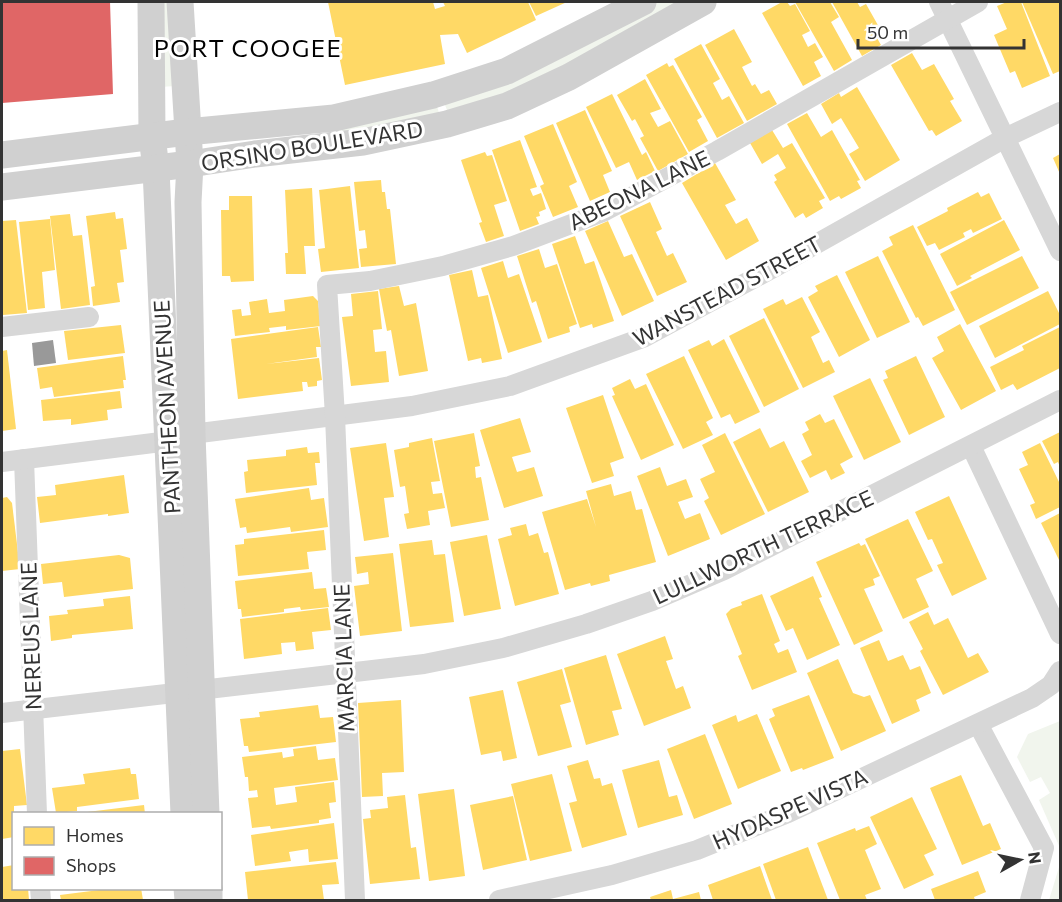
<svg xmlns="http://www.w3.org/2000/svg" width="1062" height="902" font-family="Commissioner,sans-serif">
	<rect width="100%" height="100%" fill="#fff"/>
	<g fill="#f1f5ed">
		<polygon points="158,2 172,2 176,86 159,87"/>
		<polygon points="657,2 686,2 558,72 449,115 443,100 552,60"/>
		<polygon points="436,103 440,116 373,131 318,131"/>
		<polygon points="1060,721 1060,848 1039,800 1050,793 1041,777 1030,782 1017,757 1028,734"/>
		<polygon points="1060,864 1060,900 1049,900"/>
	</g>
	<g fill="#ffd966">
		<polygon points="328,2 433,2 435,9 445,6 443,2 528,2 536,20 467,53 458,34 440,35 445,64 345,85"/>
		<polygon points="529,2 567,2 536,16"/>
		<polygon points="782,2 787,2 790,6 795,4 810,31 802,35 808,47 815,43 823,57 814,62 821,76 803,86 762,13"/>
		<polygon points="795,2 830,2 839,17 831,22 852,60 834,71"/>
		<polygon points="832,2 857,2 860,7 866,4 879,27 873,31 881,45 862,56"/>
		<polygon points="1007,2 1021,2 1050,76 1022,88 1015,71 1010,73 994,35 1007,29 997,6"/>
		<polygon points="1022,2 1060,2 1060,71 1053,74"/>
		<polygon points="734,29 752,62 742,67 752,86 755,84 761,94 769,90 777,104 747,121 705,45"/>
		<polygon points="701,44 720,79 713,83 722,100 729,96 744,123 717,138 674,59"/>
		<polygon points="912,53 922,70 934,64 954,99 950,101 962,121 936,136 932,130 929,131 891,65"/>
		<polygon points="667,63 669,67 673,65 702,117 697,120 708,141 689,152 646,75"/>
		<polygon points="645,79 661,109 650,113 658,127 670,121 688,154 658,171 640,138 644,136 635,119 632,121 617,95"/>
		<polygon points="857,87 900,160 865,181 849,154 859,148 841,118 832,124 821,104 839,93 841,97"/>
		<polygon points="612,94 642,155 646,152 655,171 637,180 629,162 616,168 586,107"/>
		<polygon points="585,110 612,171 603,175 610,192 590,201 556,123"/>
		<polygon points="807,113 821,137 832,130 860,180 857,181 861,188 841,199 839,196 830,201 787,124"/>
		<polygon points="553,124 577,182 569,186 578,207 553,217 540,186 544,184 524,136"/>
		<polygon points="772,130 783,148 792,143 825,198 819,201 823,208 806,218 803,213 795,218 774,182 777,180 774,175 786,168 778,154 762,164 750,143"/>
		<polygon points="520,140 537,187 530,189 533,196 541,193 546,209 539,212 540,216 536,217 539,224 520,231 492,150"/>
		<polygon points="485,152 487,156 492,155 507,201 494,205 504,236 486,242 479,223 482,222 461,160"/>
		<polygon points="1060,154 1060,174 1053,158"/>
		<polygon points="715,163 736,200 725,205 736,224 747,218 759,241 726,260 682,183"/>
		<polygon points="381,180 382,192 385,192 387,209 390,209 396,264 361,267 359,249 367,248 365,230 359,231 354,182"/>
		<polygon points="350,186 359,268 321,272 318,249 325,248 319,190"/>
		<polygon points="312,188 315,246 304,246 306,274 286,274 285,253 288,253 285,190"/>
		<polygon points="978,192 981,197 989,193 1002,219 973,233 971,229 963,233 965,237 939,250 935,243 927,246 917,227 948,211 947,208"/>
		<polygon points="229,196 252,196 254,281 231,282 230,276 222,276 221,210 229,210"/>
		<polygon points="650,202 662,229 656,232 667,256 673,253 687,282 657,296 620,216"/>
		<polygon points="115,212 116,219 123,218 127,249 120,250 124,282 117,283 120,302 93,306 91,287 95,286 86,216"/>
		<polygon points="70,214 73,236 82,235 90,305 61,309 50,216"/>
		<polygon points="50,219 55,270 42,272 45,308 28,310 19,222"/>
		<polygon points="16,220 27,313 3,315 2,221"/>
		<polygon points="1004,220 1020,250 970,276 972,278 957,286 940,254"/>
		<polygon points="608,221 624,257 632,254 654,301 622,316 585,231"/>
		<polygon points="913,225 955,310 923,326 918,317 916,318 882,251 893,245 889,237"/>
		<polygon points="575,236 585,264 594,261 614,321 593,328 592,324 580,328 552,244"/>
		<polygon points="539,249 545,268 557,264 577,324 569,327 570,332 548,339 536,301 532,303 517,256"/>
		<polygon points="878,256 910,322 877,338 845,272"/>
		<polygon points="1022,256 1039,288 967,325 950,292"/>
		<polygon points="503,261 508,278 519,274 542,342 508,353 481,268"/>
		<polygon points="472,270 478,297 488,295 502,359 482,363 481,358 468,361 449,275"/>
		<polygon points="837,275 870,340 839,357 808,297 818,291 815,286"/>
		<polygon points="399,286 404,306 416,303 428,371 399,376 391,330 387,331 379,289"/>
		<polygon points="378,291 382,329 373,330 375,352 386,351 389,382 351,386 342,317 353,316 351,294"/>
		<polygon points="1048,291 1060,315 1060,324 995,358 979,326"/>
		<polygon points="313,296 318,301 321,326 286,330 286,326 269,328 270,332 235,336 232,310 241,309 242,316 251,315 249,302 267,299 269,313 285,311 284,300"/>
		<polygon points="802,297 820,332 811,337 823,363 829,360 835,372 803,388 763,309 783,299 786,305"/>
		<polygon points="764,318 799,389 764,407 729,336"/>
		<polygon points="960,324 996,391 961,410 932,358 944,351 937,337"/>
		<polygon points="121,325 125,353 68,360 64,331"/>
		<polygon points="318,327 321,347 316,347 317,357 266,364 319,358 322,380 317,381 317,386 308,387 307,382 302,382 303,391 238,399 231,339"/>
		<polygon points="1060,327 1060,368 1017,390 1013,384 1001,390 990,367 1024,350 1022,346"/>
		<polygon points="724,339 760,412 735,424 730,414 721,418 688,350 709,340 712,346"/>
		<polygon points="7,350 16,429 2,431 2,351"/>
		<polygon points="123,356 126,380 123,380 124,388 54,397 52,387 40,389 37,368"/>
		<polygon points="684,356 713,418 706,422 713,435 683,449 646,374"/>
		<polygon points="916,356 945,417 909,435 883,380 888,378 885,371"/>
		<polygon points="870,378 901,442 864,460 833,396"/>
		<polygon points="630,379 635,389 646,384 674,445 641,460 612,396 615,395 612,388"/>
		<polygon points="120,391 122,408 107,410 108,420 71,425 71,419 43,421 41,400"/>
		<polygon points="603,395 624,458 610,463 614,476 592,483 566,408"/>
		<polygon points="820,414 825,423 834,419 853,457 840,464 845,473 831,480 826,470 810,478 801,461 812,455 802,434 809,430 805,422"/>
		<polygon points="520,418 531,452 512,457 517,472 534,467 543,496 504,508 480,430"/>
		<polygon points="760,428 770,448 784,441 809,492 768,512 733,442"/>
		<polygon points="1060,432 1060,467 1058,462 1054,464 1042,441"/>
		<polygon points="474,433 480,466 475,467 476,478 481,477 489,520 451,527 434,441"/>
		<polygon points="725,433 765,514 721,535 704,501 709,498 700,479 715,472 702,445"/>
		<polygon points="432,438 440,481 431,482 433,494 442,493 445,508 428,511 430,525 407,529 404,514 409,513 405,486 400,487 394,450 409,447 409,443"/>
		<polygon points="386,443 394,497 384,498 389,537 364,541 350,448"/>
		<polygon points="1040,443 1060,484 1060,507 1036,519 1030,505 1035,503 1019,469 1028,465 1022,452"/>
		<polygon points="307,447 308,453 319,452 320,463 315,463 317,485 246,493 244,472 248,471 247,460 286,456 286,450"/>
		<polygon points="660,467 667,486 686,479 693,497 678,502 685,519 700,513 710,539 668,556 637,476"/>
		<polygon points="124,475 129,513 108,516 108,514 40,523 37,497 56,495 55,485"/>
		<polygon points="611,484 614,496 631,491 636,510 642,509 656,562 609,575 610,581 591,586 590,583 565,590 542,512 587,499 596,527 586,491"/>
		<polygon points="309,488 311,500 324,498 328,527 291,532 290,527 247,533 246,527 240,528 235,499"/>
		<polygon points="949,496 987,579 952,596 937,565 943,563 932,539 928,540 915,512"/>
		<polygon points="7,497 12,503 20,569 2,571 2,498"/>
		<polygon points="1060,513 1060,562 1041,523"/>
		<polygon points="908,519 933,571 916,579 929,607 903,619 865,539"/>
		<polygon points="526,524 529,536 538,533 544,553 548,552 559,594 515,606 498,539 512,535 510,528"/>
		<polygon points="324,530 326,550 307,552 309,569 238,576 235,545 244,544 244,539"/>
		<polygon points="487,535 501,609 464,616 450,542"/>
		<polygon points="432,540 434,555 445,554 454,622 410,627 399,544"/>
		<polygon points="859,543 861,546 865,544 880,576 873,579 875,585 864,589 883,631 854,645 816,562"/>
		<polygon points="393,553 402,631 360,636 354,586 369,584 368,572 357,574 355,557"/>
		<polygon points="119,555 130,558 133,589 64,597 62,582 43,584 41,564"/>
		<polygon points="312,572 314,589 326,588 329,607 301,610 300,607 284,609 284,612 242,617 241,609 238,609 235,581"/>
		<polygon points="813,576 822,597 819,598 840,645 807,660 793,628 786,631 770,596"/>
		<polygon points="762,594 780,641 774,644 778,653 788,649 797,672 752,690 738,656 742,654 726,614 731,609 742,605 741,602"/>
		<polygon points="130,596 133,629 72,635 72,638 51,641 49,616 68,614 67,610 104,606 103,599"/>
		<polygon points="328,608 331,630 312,632 314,649 296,651 295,642 281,643 282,654 244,659 240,619"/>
		<polygon points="928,612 934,625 948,618 968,658 978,653 989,672 943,695 920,651 923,649 909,622"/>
		<polygon points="665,636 673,659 666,661 676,689 683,686 691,708 644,726 617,654"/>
		<polygon points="879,640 888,661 903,655 910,670 920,666 931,693 916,700 920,711 892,724 860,648"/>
		<polygon points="606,655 622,709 612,711 619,735 586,745 564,668"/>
		<polygon points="838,659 853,693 864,697 870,695 886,731 841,751 807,673"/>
		<polygon points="562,669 571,702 560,705 572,747 538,756 517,682"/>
		<polygon points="503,690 517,758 503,761 501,751 481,755 469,697"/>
		<polygon points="809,695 834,758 803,770 802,768 791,772 769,719 775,716 772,709"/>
		<polygon points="401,700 404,772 382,773 383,796 362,797 358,703"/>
		<polygon points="318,705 320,718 333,717 336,742 249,752 248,746 244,746 240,719 260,717 259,712"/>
		<polygon points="757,714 781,771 738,789 712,725 736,715 738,722"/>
		<polygon points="705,734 732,804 694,819 667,749"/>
		<polygon points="316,746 318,760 335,758 338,780 274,788 276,805 297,802 295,787 334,782 336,802 329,803 331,818 319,820 319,823 271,829 270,826 252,828 248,798 258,797 257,790 249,791 248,777 245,777 242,757 282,752 283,758 294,756 293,749"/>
		<polygon points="20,749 27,805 14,806 14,837 2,839 2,751"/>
		<polygon points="588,760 594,779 600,778 602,786 612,783 627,835 582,848 569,803 577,801 567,766"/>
		<polygon points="659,760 669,797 677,795 683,815 638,828 622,770"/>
		<polygon points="130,768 131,774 136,774 139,799 77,807 77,811 56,813 52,788 85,784 83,774"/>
		<polygon points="552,774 572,851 530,861 511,784"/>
		<polygon points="961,775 983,826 990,823 1001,849 962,865 930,788"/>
		<polygon points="454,789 465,876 429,881 418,794"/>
		<polygon points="405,795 411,848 416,847 420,879 370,884 363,819 371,818 370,810 388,808 387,797"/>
		<polygon points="513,796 527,860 483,870 470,805"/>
		<polygon points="912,797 937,849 924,855 934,875 904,889 870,817"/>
		<polygon points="144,805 145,814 87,814 87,812"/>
		<polygon points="334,823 338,859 309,862 308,849 289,852 291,861 255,866 251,835"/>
		<polygon points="869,826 877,844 865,850 881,889 865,895 867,900 840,900 817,843 855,828 856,831"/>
		<polygon points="808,847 828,900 776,900 763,864"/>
		<polygon points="336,862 339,884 322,885 324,900 248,900 245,872"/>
		<polygon points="14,865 14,888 28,888 29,900 2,900 2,867"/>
		<polygon points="760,866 772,900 713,900 708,885"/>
		<polygon points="978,871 986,892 974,897 975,900 935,900 931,889"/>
		<polygon points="115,888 141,888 143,900 61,900 60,895"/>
		<polygon points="671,890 673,899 699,892 701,900 651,900 650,897"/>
	</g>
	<polygon fill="#e06666" points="2,2 110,2 113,94 2,103"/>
	<polygon fill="#999" points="53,340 56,363 34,366 32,343"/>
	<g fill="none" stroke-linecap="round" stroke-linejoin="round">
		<g stroke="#d7d7d7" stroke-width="20">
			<polyline points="939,2 1060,251"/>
			<polyline points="2,327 89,317"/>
			<polyline points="971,446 1060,634"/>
			<polyline points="24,459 37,814"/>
			<polyline points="2,462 169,441 192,434 412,406 510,386 645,337 777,266 1005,138 1060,112"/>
			<polyline points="2,713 424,664 503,648 586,624 652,601 724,570 1060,400"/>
			<polyline points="978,724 1044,848 1030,900"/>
			<polyline points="40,888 41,900"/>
			<polyline points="355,900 335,416 327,285 370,281 443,266 513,246 603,212 717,151 978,2"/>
			<polyline points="499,900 612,875 697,850 788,813 1032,698 1051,685 1060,671"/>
		</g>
		<g stroke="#d0d0d0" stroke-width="27">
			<polyline points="151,2 152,136 156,169 184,814"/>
			<polyline points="180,2 190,164 188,202 192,434 206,814"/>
			<polyline points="2,155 187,132 334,118 433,95 507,71 643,2"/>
			<polyline points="2,187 190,164 255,154 363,142 447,124 507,106 569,77 703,2"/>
			<polyline points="187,888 188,900"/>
			<polyline points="209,888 209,900"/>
		</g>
	</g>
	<g text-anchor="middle" stroke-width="6" stroke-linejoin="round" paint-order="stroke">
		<g font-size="22" fill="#333" stroke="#fff">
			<text transform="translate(312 146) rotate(-9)" y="8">ORSINO BOULEVARD</text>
			<text transform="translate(639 190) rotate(-26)" y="8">ABEONA LANE</text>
			<text transform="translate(727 291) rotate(-28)" y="8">WANSTEAD STREET</text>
			<text transform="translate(167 407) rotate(-93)" y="8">PANTHEON AVENUE</text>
			<text transform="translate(763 547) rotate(-25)" y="8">LULLWORTH TERRACE</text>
			<text transform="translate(31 636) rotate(-92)" y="8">NEREUS LANE</text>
			<text transform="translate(344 658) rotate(-92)" y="8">MARCIA LANE</text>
			<text transform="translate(790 809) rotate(-24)" y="8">HYDASPE VISTA</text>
		</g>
		<g font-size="24" letter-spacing="1.5" fill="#000" stroke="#fff">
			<text x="248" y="57">PORT COOGEE</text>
		</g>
	</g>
	<rect width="1062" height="902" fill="none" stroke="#333333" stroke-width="6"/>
	<rect x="12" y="812" width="210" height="78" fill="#ffffff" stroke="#adadad" stroke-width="1.5"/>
	<rect x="24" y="827" width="30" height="18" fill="#ffd966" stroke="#adadad" stroke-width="1.5"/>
	<text x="66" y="842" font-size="18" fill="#333333">Homes</text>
	<rect x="24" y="857" width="30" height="18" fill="#e06666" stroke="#adadad" stroke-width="1.5"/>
	<text x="66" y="872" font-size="18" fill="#333333">Shops</text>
	<g transform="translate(1020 860) rotate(81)" stroke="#ffffff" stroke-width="4.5" paint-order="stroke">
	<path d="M0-4.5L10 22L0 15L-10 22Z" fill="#333333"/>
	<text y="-9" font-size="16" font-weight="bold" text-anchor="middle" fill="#333333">N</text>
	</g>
	<path d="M858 39v9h166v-9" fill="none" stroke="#333333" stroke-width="3"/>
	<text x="867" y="39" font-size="18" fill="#333333" stroke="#ffffff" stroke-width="4.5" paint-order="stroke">50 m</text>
</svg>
